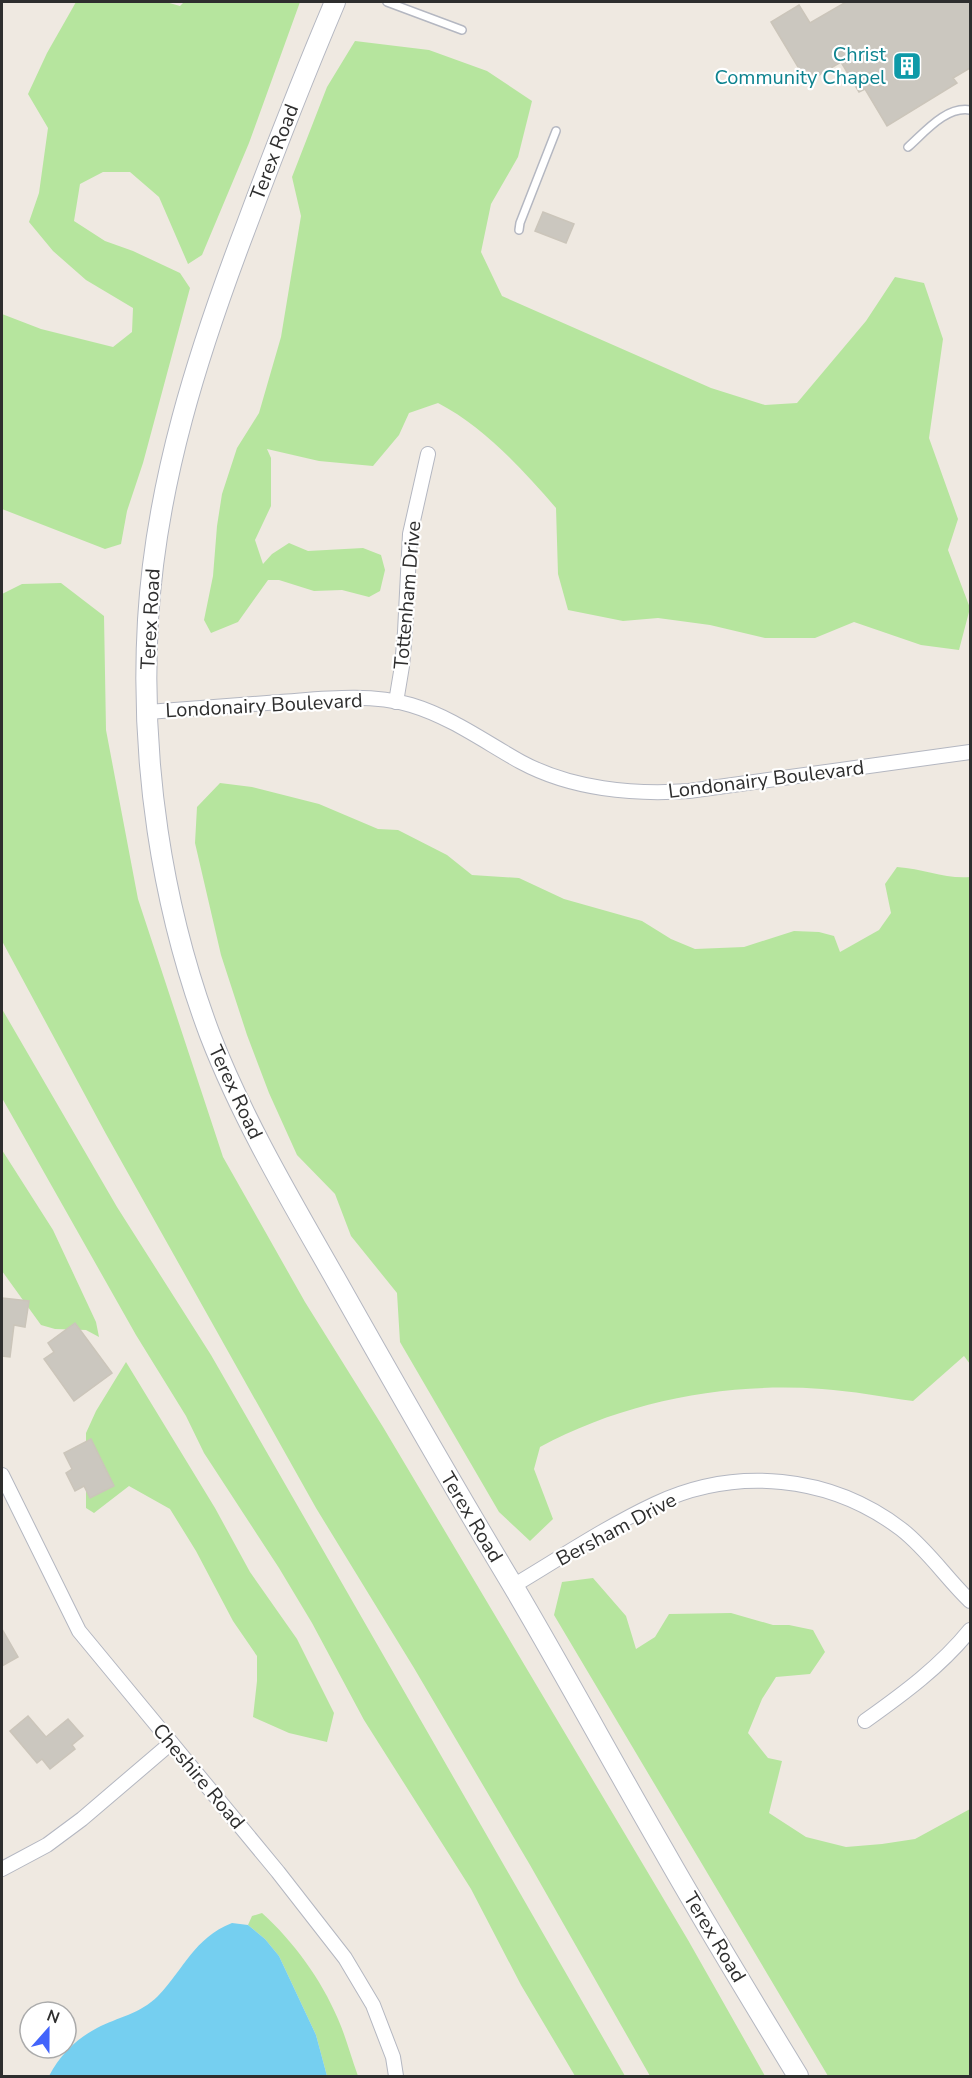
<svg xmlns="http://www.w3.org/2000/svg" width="972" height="2078" font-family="'Nunito Sans',sans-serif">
	<rect width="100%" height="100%" fill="#efe9e1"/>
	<g fill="#b6e59e">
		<polygon points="76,2 166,2 180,6 184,2 300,2 249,143 202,255 188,264 159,197 130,172 103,172 80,184 74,221 105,241 133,251 180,273 190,288 143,463 127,511 121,544 105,549 2,509 2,314 41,329 113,347 132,332 133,308 86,280 53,251 29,222 39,193 48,128 28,94 47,53"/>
		<path d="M355,41l74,9 58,21 45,30 -14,56 -27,47 -10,48 21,44 209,92 54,17 32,-2 69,-82 29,-44 29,6 19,56 -14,99 29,81 -10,31 22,58 -11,42 -38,-5 -67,-23 -39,16h-50l-55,-13 -52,-7 -35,3 -55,-11 -10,-36 -2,-66c-34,-39 -72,-81 -118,-105l-29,10 -10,22 -26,31 -54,-5 -52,-12 4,9v48l-16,34 8,24 9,-10 17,-11 19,8 55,-3 18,7 4,15 -5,21 -11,6 -27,-7 -28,1 -35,-11h-11l-30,42 -27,11 -7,-13 9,-44 4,-50 5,-32 15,-46 22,-35 22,-76 20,-121 -9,-39 35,-90z"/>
		<polygon points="61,583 104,616 106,730 138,899 223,1157 305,1302 383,1427 688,1940 765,2076 650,2076 530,1865 414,1668 316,1508 106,1134 2,941 2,594 22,584"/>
		<path d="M220,783l32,4 67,17 59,25 20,1 49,25 25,20 47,3 45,21 78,22 29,18 24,10 49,-2 50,-16 25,1 15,4 6,16 39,-22 12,-17 -6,-29 12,-17c27,2 48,12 73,10v487l-6,-8 -51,45c-30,-4 -61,-10 -91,-12 -96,-7 -197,12 -282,58l-6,22 19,50 -23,22 -31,-29 -99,-170 -3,-49 -46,-57 -16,-42 -38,-39 -28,-62 -22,-58 -26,-80 -26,-112 2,-36z"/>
		<polygon points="2,1009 117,1207 211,1355 625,2076 575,2076 521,1985 471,1889 364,1720 312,1623 279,1568 204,1453 186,1416 136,1335 2,1098"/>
		<polygon points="2,1150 53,1230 96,1322 99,1337 86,1330 55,1329 41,1325 2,1271"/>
		<polygon points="126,1362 215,1508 250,1572 297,1639 334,1713 327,1742 289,1733 253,1717 257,1681 257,1656 233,1621 196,1551 170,1509 129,1486 94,1513 86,1508 86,1433 96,1411"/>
		<polygon points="593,1578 626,1616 636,1649 655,1637 669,1614 731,1613 773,1625 789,1625 813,1630 825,1652 810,1674 776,1677 762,1699 748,1733 768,1758 782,1761 769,1813 806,1837 846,1847 882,1844 915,1839 970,1809 970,2076 828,2076 554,1615 562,1582"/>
		<path d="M262,1913c32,29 59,66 76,106 8,18 13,38 20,57h-31l-11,-41 -37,-79 -14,-17 -17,-14 4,-9z"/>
	</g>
	<path fill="#75cff0" d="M232,1923l16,2 17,14 14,17 37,79 11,41h-278c11,-21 27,-37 48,-48 21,-11 43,-14 61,-32 26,-27 36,-58 74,-73z"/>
	<g fill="#cbc7bf" stroke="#cbc5ba" stroke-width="1.5">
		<polygon points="846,2 970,2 970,68 953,78 957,83 887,126 865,89 859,92 841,62 807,82 771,22 799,5 810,23"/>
		<polygon points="543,212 574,224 566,243 535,231"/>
		<polygon points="2,1298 29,1301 25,1327 14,1325 10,1357 2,1356"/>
		<polygon points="75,1323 112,1373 74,1401 44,1359 54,1352 48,1343"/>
		<polygon points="91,1439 114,1486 90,1498 84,1486 75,1491 66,1473 72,1469 64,1453"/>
		<polygon points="2,1629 18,1657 2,1666"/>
		<polygon points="28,1716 46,1737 68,1719 83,1736 72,1745 75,1749 50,1769 42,1759 37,1763 10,1731"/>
	</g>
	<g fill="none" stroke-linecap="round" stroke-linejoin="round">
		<g stroke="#b4b7c1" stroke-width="10">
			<g id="service">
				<polyline points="387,2 462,30"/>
				<path d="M908,147c17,-15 38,-41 62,-37"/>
				<polyline points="519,230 520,223 556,131"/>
			</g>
		</g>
		<g stroke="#b4b7c1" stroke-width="16">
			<g id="minor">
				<polyline points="396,702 402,666 405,632 410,534 428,454"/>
				<path d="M148,712c44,-3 88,-7 132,-10 43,-3 89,-9 131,3 40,12 74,37 110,57 50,27 112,33 168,29l281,-39"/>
				<polyline points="2,1475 79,1631 278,1872 345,1958 373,2005 393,2057 396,2076"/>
				<path d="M513,1586c47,-28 93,-59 142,-82 81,-38 175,-29 246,25 27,21 45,49 69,72"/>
				<path d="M865,1721c38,-27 76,-55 105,-91"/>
				<polyline points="2,1869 47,1845 82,1819 171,1743"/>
			</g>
		</g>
		<g stroke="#b4b7c1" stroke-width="22">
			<path id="secondary" d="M335,2c-31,73 -60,147 -88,222 -49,128 -91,259 -99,396 -8,139 13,285 62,415 33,85 80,164 125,243 58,103 116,205 177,306 52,88 101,179 152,267 43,76 89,151 134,225"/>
		</g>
		<use href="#service" stroke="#fff" stroke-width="7"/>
		<use href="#minor" stroke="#fff" stroke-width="14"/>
		<use href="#secondary" stroke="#fff" stroke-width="20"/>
	</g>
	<defs>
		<g id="building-square" transform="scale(1.5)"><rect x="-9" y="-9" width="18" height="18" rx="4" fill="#0f9aa8" stroke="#fff"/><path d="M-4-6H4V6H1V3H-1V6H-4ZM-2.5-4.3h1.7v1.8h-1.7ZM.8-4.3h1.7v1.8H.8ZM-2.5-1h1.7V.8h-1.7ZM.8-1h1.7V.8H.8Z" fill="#fff"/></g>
	</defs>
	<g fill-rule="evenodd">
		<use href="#building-square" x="907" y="66"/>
	</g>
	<g text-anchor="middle" stroke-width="4.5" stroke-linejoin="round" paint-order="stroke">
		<g font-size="20" fill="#0d838f" stroke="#fff" text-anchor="end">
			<text x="886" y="61">Christ<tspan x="886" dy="23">Community Chapel</tspan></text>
		</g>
		<g font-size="20" fill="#2e2e2e" stroke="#fff">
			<text transform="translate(274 152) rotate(-69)" y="7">Terex Road</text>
			<text transform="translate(407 595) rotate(-85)" y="7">Tottenham Drive</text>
			<text transform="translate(150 619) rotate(-87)" y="7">Terex Road</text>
			<text transform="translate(264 705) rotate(-3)" y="7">Londonairy Boulevard</text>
			<text transform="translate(766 779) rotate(-7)" y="7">Londonairy Boulevard</text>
			<text transform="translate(236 1092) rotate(65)" y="7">Terex Road</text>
			<text transform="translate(472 1517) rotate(59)" y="7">Terex Road</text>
			<text transform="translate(616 1529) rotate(-28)" y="7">Bersham Drive</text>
			<text transform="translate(199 1776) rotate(50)" y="7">Cheshire Road</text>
			<text transform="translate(715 1937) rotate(59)" y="7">Terex Road</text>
		</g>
	</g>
	<rect width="972" height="2078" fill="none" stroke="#2e2e2e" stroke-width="6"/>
	<g transform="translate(48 2030) rotate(21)"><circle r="28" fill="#ffffff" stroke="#ababab" stroke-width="1.5"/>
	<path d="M0-4.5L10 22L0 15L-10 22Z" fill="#4264fb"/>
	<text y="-9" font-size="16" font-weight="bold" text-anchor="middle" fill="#2e2e2e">N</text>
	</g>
</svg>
